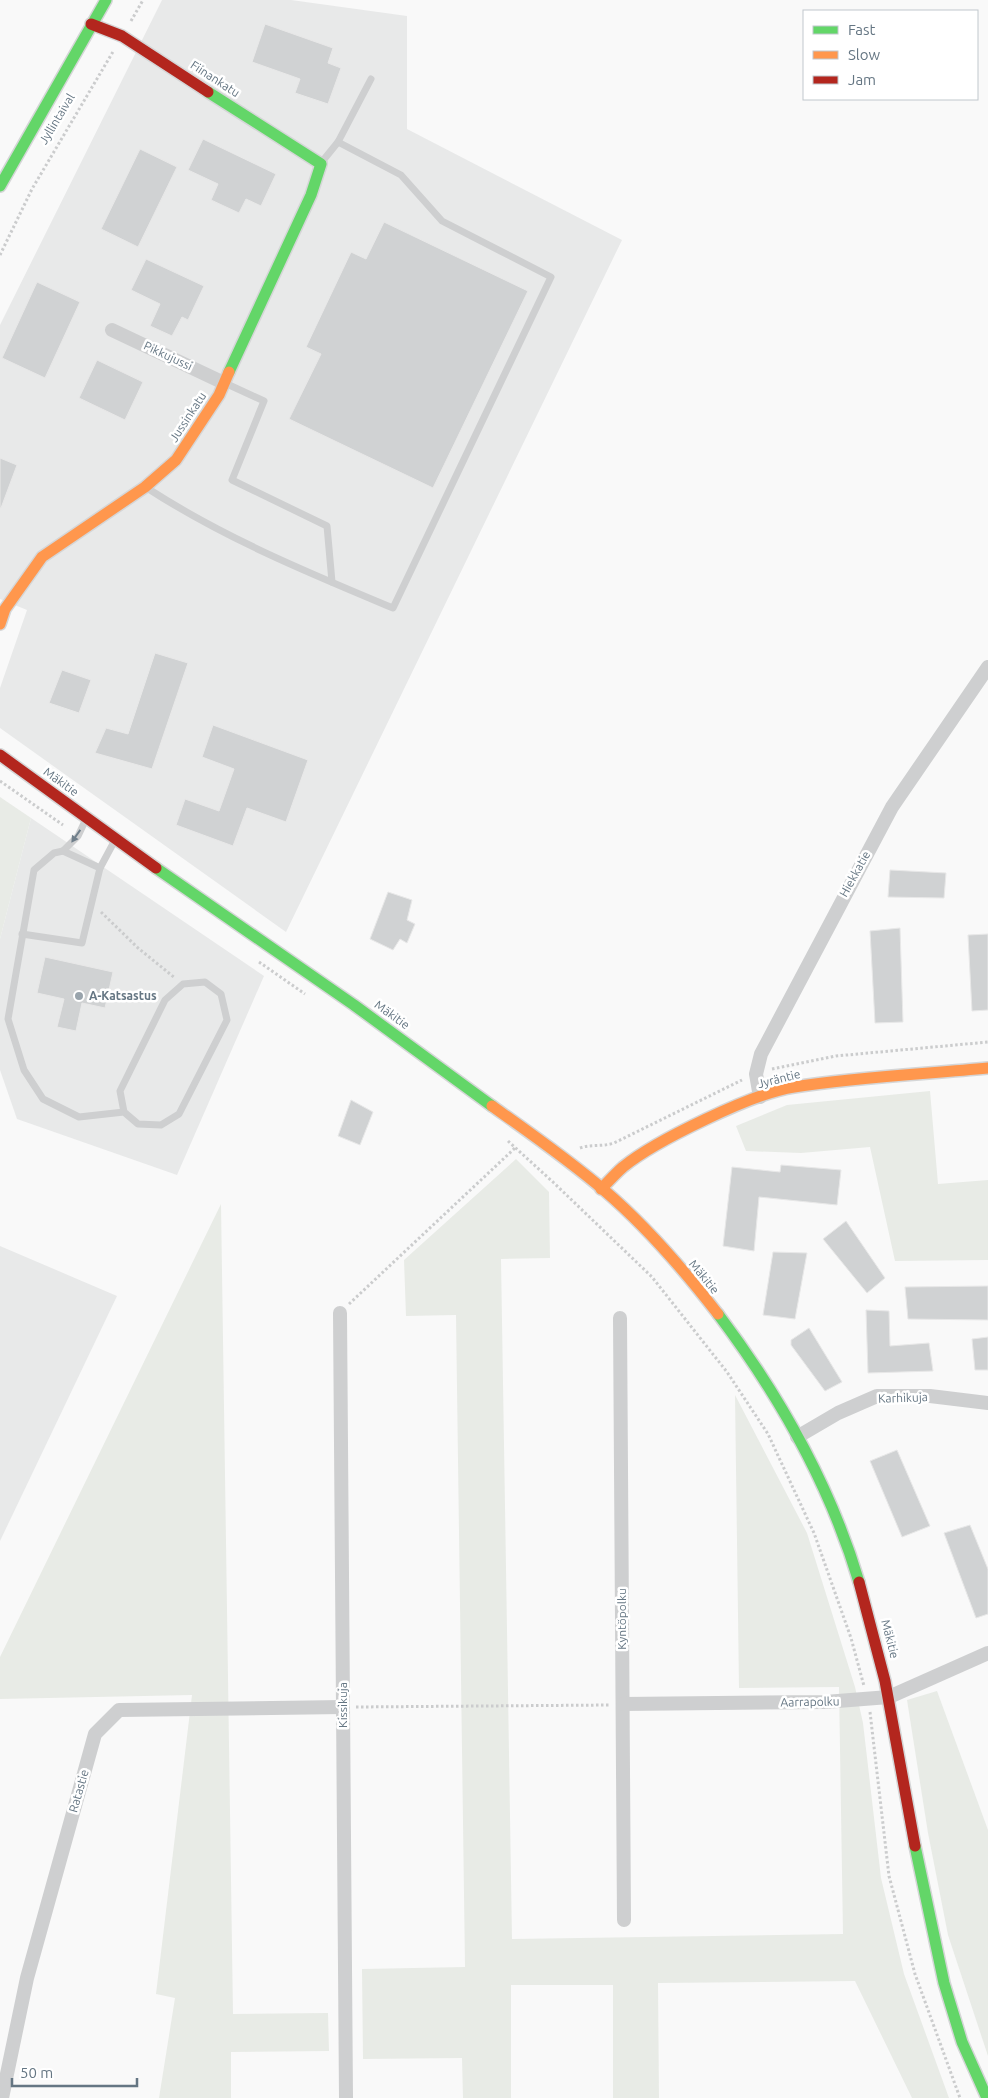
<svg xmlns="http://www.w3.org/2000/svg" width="988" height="2098" font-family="Ubuntu,sans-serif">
	<rect width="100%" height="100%" fill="#f9f9f9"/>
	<g fill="#e8e9e9">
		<polygon points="162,0 291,0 407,16 407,129 622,240 286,932 0,728 0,688 27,610 0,599 0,325"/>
		<polygon points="31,818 264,976 177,1175 17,1119 0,1070 0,939"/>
		<polygon points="0,1246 117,1296 0,1541"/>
	</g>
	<g fill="#e8ebe6">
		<polygon points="0,797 31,818 0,939"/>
		<polygon points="930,1091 938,1184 988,1180 988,1260 895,1261 870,1147 801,1153 746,1151 736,1126 787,1105"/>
		<polygon points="516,1159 549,1192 550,1258 501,1259 512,1939 843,1934 839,1687 739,1688 735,1395 807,1533 855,1687 863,1723 881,1878 904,1974 949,2098 912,2098 855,1981 658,1983 659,2098 613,2098 613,1985 511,1985 511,2098 463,2098 462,2058 363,2059 362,1969 465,1967 456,1315 406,1316 404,1260"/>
		<polygon points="221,1204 233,2014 328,2013 329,2051 231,2052 231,2098 159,2098 175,1998 156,1994 192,1695 0,1699 0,1657"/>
		<polygon points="937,1691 988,1830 988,2056 948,1935 928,1833 907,1700"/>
	</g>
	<g fill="#d0d2d3" stroke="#e8e8e8">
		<polygon points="265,24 333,48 328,63 341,68 328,104 295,93 300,79 252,62"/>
		<polygon points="203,139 276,174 261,206 246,199 239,213 211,200 218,184 188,170"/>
		<polygon points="140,149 177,167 138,247 101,229"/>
		<polygon points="384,222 528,291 433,488 289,419 321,354 306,347 351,252 366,259"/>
		<polygon points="146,259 204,286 188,320 182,317 172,336 150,326 160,304 131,290"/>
		<polygon points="37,282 80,302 45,378 2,358"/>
		<polygon points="97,360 143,382 125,420 79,398"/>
		<polygon points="0,458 17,465 1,508 0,508"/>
		<polygon points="155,653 188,663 152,769 95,753 106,728 128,734"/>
		<polygon points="62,670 91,680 79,713 49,703"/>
		<polygon points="213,725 308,760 286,822 247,808 233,846 176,825 185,799 219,811 234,769 202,757"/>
		<polygon points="890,870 946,873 944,898 888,897"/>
		<polygon points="388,892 412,900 407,920 415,924 407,943 400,939 393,950 370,939"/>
		<polygon points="900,928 903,1022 875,1023 870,931"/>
		<polygon points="988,934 988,1010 972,1011 968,935"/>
		<polygon points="45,957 113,972 105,1008 82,1003 76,1031 57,1027 64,999 37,993"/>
		<polygon points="351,1100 373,1112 360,1145 338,1136"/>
		<polygon points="781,1165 841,1170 837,1205 759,1197 754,1251 723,1246 732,1167 780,1172"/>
		<polygon points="846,1221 885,1278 867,1293 823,1239"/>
		<polygon points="773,1252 807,1253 795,1319 763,1315"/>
		<polygon points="988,1286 988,1320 908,1319 905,1287"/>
		<polygon points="866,1310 889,1311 890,1346 929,1343 933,1371 868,1373"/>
		<polygon points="809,1328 842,1382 825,1391 791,1345 791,1340"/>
		<polygon points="988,1337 988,1370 975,1370 972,1339"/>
		<polygon points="897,1450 930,1526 902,1537 870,1461"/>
		<polygon points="970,1525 988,1569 988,1614 976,1618 944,1533"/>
	</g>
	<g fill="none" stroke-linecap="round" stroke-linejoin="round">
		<g stroke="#d5d6d7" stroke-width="14">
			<g id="fast">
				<polyline points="208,92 321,164 311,195 229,372"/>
				<polyline points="0,186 106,0"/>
				<polyline points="156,868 354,1005 492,1106"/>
				<path d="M718,1314c61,81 112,171 141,268"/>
				<polyline points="915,1846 944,1983 962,2042 987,2098"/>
			</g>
		</g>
		<g stroke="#d5d6d7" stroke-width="14">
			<g id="slow">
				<polyline points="0,624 5,609 42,557 145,487 176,460 219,395 229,372"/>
				<path d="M492,1106c38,27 77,54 113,85 42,36 79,79 113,123"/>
				<path d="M601,1189c7,-7 14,-15 22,-22 32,-26 130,-74 171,-80 64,-10 130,-13 194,-19"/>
			</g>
		</g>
		<g stroke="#d5d6d7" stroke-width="14">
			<g id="jam">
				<polyline points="91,24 122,36 208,92"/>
				<polyline points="0,755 156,868"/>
				<polyline points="859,1582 885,1681 915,1846"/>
			</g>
		</g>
		<g stroke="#cbcccd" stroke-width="3" stroke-dasharray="2.5 2.5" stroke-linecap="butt">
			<polyline points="131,21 143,0"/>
			<polyline points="0,255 32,189 114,50"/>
			<polyline points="0,781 63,825"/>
			<polyline points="101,912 138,948 175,978"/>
			<polyline points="259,962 305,994"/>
			<polyline points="772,1069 836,1056 988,1042"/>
			<polyline points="508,1141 554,1183 652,1277 727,1372 768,1434 814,1533 851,1638 864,1686"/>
			<path d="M580,1148c11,-4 22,-1 34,-5l128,-63"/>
			<polyline points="349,1304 515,1148"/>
			<polyline points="356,1707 610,1705"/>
			<polyline points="870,1712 889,1876 915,1974 960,2098"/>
		</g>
		<g stroke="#cecfd0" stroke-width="7">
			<polyline points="321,163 338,142 371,79"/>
			<polyline points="227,384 264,401 232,480 327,526 332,582"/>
			<path d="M147,488c77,50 162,85 246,120l158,-331 -109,-56 -41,-46 -63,-33"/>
			<polyline points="86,819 78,836 63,851 54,853 34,870 8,1019 24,1070 43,1099 79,1117 124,1112 138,1124 161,1125 179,1114 227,1020 221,994 205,982 183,984 165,1000 120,1091 124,1112"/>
			<polyline points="100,868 115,840"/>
			<polyline points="22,934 82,943 100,868 63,851"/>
		</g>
		<g stroke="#cecfd0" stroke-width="14">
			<polyline points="112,330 224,383"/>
			<polyline points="760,1097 756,1074 761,1054 892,807 988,667"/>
			<polyline points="340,1313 346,2098"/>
			<polyline points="620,1318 624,1920"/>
			<polyline points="797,1437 838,1413 877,1396 930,1396 988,1403"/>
			<polyline points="623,1704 825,1702 889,1697 988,1653"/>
			<polyline points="2,2098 27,1978 95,1734 119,1710 343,1707"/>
		</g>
		<use href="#fast" stroke="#63d668" stroke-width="11"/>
		<use href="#slow" stroke="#ff974d" stroke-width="11"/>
		<use href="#jam" stroke="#b3261e" stroke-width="11"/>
	</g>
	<defs><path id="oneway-solid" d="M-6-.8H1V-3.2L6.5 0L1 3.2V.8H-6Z" transform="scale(1.25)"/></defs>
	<use fill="#707f8b" href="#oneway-solid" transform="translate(76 836) rotate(125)"/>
	<circle fill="#99a4ac" stroke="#fff" stroke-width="2" cx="79" cy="996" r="5"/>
	<g text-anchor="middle" stroke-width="5" stroke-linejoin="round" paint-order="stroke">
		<g font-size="12" fill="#657683" stroke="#fff">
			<text transform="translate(215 79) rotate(33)" y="4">Fiinankatu</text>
			<text transform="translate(57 119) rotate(-59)" y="4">Jyllintaival</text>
			<text transform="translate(168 356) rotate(25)" y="4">Pikkujussi</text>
			<text transform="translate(188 417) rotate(-57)" y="4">Jussinkatu</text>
			<text transform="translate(61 782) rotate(36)" y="4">Mäkitie</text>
			<text transform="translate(855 874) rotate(-61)" y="4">Hiekkatie</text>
			<text transform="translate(392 1015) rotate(36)" y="4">Mäkitie</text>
			<text transform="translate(779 1079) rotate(-14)" y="4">Jyräntie</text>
			<text transform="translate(704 1277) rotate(51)" y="4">Mäkitie</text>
			<text transform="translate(903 1398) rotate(-2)" y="4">Karhikuja</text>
			<text transform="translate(622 1619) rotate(-90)" y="4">Kyntöpolku</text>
			<text transform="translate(890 1639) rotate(76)" y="4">Mäkitie</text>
			<text transform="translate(810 1702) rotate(-1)" y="4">Aarrapolku</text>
			<text transform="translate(343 1705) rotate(-90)" y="4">Kissikuja</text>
			<text transform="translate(79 1791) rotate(-74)" y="4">Ratastie</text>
		</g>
		<g font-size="12" font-weight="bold" fill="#657683" stroke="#fff" text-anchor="start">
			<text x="89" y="1000">A-Katsastus</text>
		</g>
	</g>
	<rect x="803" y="10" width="175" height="90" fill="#ffffff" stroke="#c1c8cd"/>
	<rect x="813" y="26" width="25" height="8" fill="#63d668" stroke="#c1c8cd"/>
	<text x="848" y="35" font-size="15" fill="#657683">Fast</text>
	<rect x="813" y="51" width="25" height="8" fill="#ff974d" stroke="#c1c8cd"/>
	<text x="848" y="60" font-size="15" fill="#657683">Slow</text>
	<rect x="813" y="76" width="25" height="8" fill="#b3261e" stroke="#c1c8cd"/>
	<text x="848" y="85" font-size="15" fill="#657683">Jam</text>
	<path d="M12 2078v8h125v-8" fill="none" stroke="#657683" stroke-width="2.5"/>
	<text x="20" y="2078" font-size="15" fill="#657683" stroke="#ffffff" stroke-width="4" paint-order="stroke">50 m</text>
</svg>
